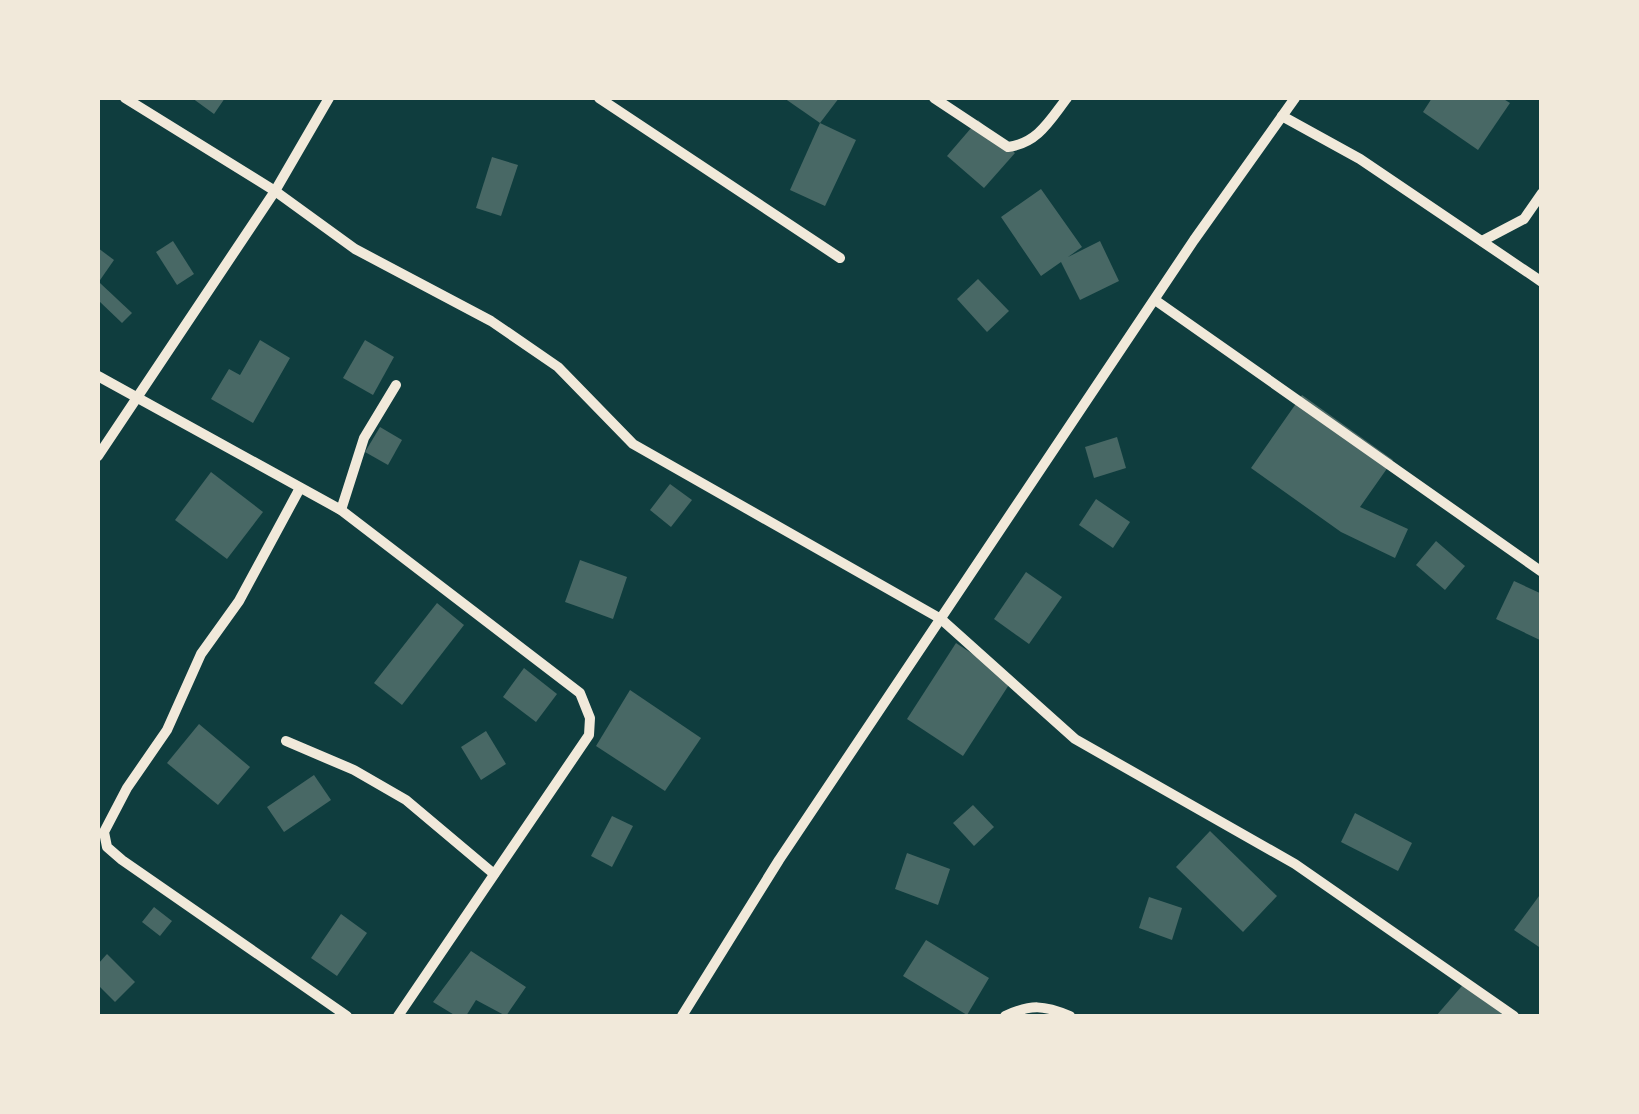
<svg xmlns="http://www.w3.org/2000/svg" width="1639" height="1114" font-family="Lato,sans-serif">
	<rect width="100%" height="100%" fill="#0f3d3e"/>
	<g fill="#486865">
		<polygon points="192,98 225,98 214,114"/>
		<polygon points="784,98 839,98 820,123"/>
		<polygon points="1432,98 1502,98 1510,103 1478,150 1423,112"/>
		<polygon points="978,120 1015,153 984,188 947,156"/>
		<polygon points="820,123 856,140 825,206 790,190"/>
		<polygon points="492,157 518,165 501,216 476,208"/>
		<polygon points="1041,189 1082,247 1068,257 1100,241 1119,281 1080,300 1061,262 1041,276 1001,217"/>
		<polygon points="173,241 194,274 177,285 156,252"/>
		<polygon points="98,248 114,260 98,283"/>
		<polygon points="978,279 1009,311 987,332 957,299"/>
		<polygon points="100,283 132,313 122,323 98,300"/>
		<polygon points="260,340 290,358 253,423 211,399 229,369 240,375"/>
		<polygon points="365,340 394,357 373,395 343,378"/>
		<polygon points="1302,395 1393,460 1360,507 1408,529 1395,558 1341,532 1251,468"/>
		<polygon points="380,427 402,440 388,465 365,452"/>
		<polygon points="1117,437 1126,468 1094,478 1085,447"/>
		<polygon points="211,472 263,512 227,559 175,520"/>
		<polygon points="670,484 692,500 671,527 650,510"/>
		<polygon points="1096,499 1130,522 1113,548 1079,525"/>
		<polygon points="1436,541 1465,566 1445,590 1416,565"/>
		<polygon points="580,560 627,577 613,619 565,602"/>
		<polygon points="1026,572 1062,597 1029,644 994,619"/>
		<polygon points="1514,581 1542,594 1542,641 1496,619"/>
		<polygon points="437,603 464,625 402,705 374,683"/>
		<polygon points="956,643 1012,680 963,756 907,719"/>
		<polygon points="524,668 557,694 536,722 503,697"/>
		<polygon points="630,690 701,738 665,791 596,746"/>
		<polygon points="199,724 250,767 218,805 167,763"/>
		<polygon points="486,731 506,764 481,780 461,747"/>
		<polygon points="314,775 331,800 284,832 267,807"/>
		<polygon points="973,805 994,827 974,846 953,823"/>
		<polygon points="1355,813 1412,843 1398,871 1341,842"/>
		<polygon points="612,816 633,826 612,867 591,856"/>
		<polygon points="1210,831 1277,896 1243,932 1176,867"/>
		<polygon points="907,853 950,869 938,905 895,889"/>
		<polygon points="1542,892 1542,949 1514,930"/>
		<polygon points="1149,897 1182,908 1172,940 1139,928"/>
		<polygon points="154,907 172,921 160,936 142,922"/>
		<polygon points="341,914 367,933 337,976 311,958"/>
		<polygon points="926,940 989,978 967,1015 903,976"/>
		<polygon points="471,951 526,987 506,1016 476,1000 466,1016 456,1016 433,1002"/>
		<polygon points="107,954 135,982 115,1002 98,985 98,964"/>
		<polygon points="1468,979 1511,1016 1436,1016"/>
	</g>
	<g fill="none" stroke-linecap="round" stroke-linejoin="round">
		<g stroke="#f1e9da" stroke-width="10">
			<polyline points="125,98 275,191 355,249 491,321 558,367 633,444 941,619 1075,739 1295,864 1514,1016"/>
			<polyline points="599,98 840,258"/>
			<path d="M934,98l74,49c30,-4 42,-27 59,-49"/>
			<polyline points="1282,116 1360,159 1542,282"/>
			<polyline points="1482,241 1524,219 1542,193"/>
			<polyline points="1155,300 1542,572"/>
			<polyline points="98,376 341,510 580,693 590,718 589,735 398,1016"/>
			<polyline points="98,456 275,191 329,98"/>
			<polyline points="300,488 239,601 201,654 167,730 127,788 104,832 107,847 122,860 347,1016"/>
			<polyline points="341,510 364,438 396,385"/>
			<polyline points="286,741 354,770 406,800 494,874"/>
			<polyline points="682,1016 779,860 1194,240 1295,98"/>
			<path d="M1005,1016c26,-12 39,-11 65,0"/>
		</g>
	</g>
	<rect width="1639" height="1114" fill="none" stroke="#f1e9da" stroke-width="200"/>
</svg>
